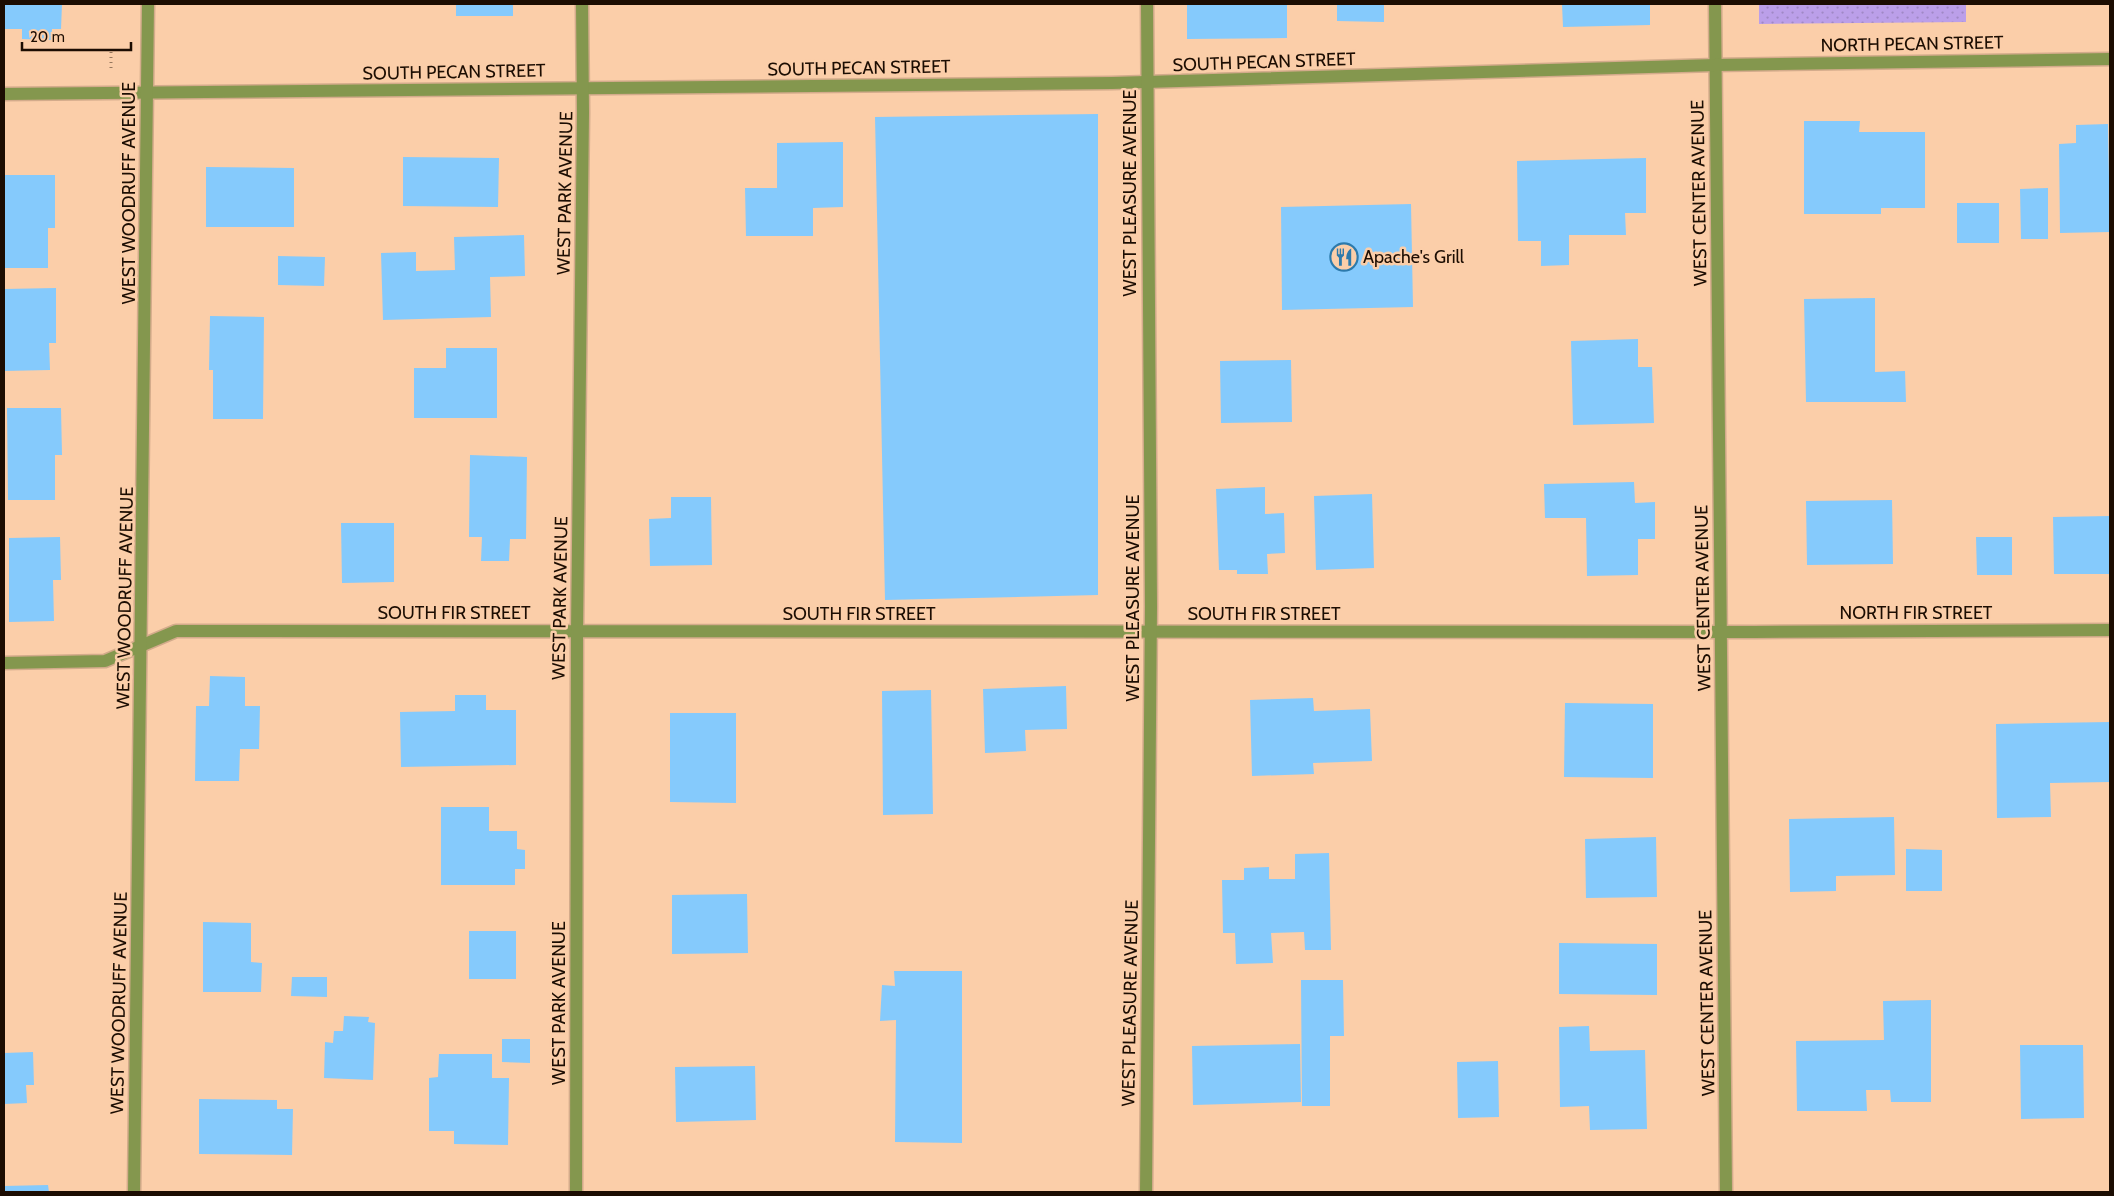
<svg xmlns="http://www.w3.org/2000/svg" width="2114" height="1196" font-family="Cabin,sans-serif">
	<defs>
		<pattern id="grass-dots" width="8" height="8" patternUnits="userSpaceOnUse" patternTransform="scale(1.25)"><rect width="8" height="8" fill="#bb9fe9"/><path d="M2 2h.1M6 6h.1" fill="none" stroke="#a088c6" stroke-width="1.8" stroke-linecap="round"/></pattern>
	</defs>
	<rect width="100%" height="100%" fill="#fbcea9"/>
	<polygon fill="url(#grass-dots)" points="1759,4 1966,4 1966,22 1759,24"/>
	<g fill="#85cafc">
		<polygon points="4,4 62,4 61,29 52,29 51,40 22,39 22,29 4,29"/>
		<rect x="456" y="4" width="57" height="12"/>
		<polygon points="1187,4 1287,4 1287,38 1187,39"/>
		<polygon points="1337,4 1384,4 1384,22 1337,21"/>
		<polygon points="1562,4 1650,4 1650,25 1563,27"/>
		<polygon points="1098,114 1098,595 885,600 875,117"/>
		<polygon points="1804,121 1860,121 1859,132 1925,132 1925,208 1881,208 1881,214 1804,214"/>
		<polygon points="2108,124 2110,232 2060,233 2059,144 2076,143 2076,125"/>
		<polygon points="843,142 843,207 813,208 813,236 746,236 745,188 777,188 777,143"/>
		<polygon points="403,157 499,158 498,207 403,206"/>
		<polygon points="1646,158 1646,213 1625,213 1626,235 1569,235 1569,265 1541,266 1541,241 1518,241 1517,161"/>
		<polygon points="206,167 294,168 294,227 206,227"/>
		<polygon points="4,175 55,175 55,228 48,228 48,268 4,268"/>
		<polygon points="2048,188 2048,239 2021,239 2020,189"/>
		<rect x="1957" y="203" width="42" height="40"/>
		<polygon points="1411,204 1413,307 1282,310 1281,207"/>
		<polygon points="524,235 525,276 490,277 491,317 383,320 381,253 416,252 416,271 455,270 454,237"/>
		<polygon points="278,256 325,257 324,286 278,285"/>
		<polygon points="56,288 56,343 49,343 50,370 4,371 4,289"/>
		<polygon points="1875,298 1875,372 1905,371 1906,402 1806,402 1804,299"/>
		<polygon points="210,316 264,317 263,419 213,419 213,370 209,370"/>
		<polygon points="1638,339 1638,367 1652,367 1654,423 1573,425 1571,341"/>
		<polygon points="446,348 497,348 497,418 414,418 414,368 446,368"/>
		<polygon points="1291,360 1292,422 1221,423 1220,361"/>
		<polygon points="7,408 61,408 62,455 55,455 55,500 8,500"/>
		<polygon points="470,455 527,457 526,539 510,539 509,561 481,561 482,537 469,537"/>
		<polygon points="1634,482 1635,503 1655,502 1655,539 1638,539 1638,575 1587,576 1586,518 1545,518 1544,484"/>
		<polygon points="1265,487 1265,514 1284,513 1285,553 1267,554 1268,574 1237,574 1237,570 1219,570 1216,489"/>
		<polygon points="1372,494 1374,568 1316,570 1314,496"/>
		<polygon points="671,497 711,497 712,565 650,566 649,519 671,518"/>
		<polygon points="1892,500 1893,564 1807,565 1806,501"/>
		<polygon points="2110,516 2110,574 2054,574 2053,517"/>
		<polygon points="341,523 394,523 394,582 342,583"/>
		<polygon points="60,537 61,580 53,580 54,621 9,622 9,538"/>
		<polygon points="1976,537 2012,537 2012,575 1977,575"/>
		<polygon points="210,676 245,677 245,706 260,706 259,749 240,749 239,781 195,781 196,706 209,706"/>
		<polygon points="1066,686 1067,729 1025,730 1026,751 985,753 983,689"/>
		<polygon points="931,690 933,814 883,815 882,691"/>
		<polygon points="455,695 486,695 486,710 516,710 516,765 401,767 400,712 455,711"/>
		<polygon points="1313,698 1314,711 1370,709 1372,761 1313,763 1314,774 1252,776 1250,700"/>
		<polygon points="1565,703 1653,704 1653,778 1564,777"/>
		<polygon points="670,713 736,713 736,803 670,802"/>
		<polygon points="2110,722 2110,782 2050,783 2051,817 1997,818 1996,724"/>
		<polygon points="441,807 489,807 489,831 517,831 517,849 525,850 525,869 515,869 515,885 441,885"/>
		<polygon points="1894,817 1895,875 1836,876 1836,891 1790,892 1789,819"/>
		<polygon points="1656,837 1657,897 1586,898 1585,839"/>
		<polygon points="1906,849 1942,850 1942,891 1906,891"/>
		<polygon points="1329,853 1331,950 1305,950 1304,932 1271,933 1273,963 1236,964 1235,933 1223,933 1222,880 1244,880 1244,868 1269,867 1269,879 1295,879 1295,854"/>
		<polygon points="747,894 748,953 672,954 672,895"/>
		<polygon points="203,922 251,923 251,962 262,963 261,992 203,992"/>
		<rect x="469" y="931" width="47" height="48"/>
		<polygon points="1559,943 1657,944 1657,995 1559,994"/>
		<polygon points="894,971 962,971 962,1143 895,1142 896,1020 880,1021 882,985 895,986"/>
		<polygon points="292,977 327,977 327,997 291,996"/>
		<polygon points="1301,980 1343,980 1344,1036 1330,1036 1330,1106 1302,1106"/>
		<polygon points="1931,1000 1931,1102 1891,1102 1890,1090 1866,1090 1867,1111 1797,1111 1796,1041 1884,1040 1883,1001"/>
		<polygon points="344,1016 369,1017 368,1022 375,1023 373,1080 324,1078 325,1042 333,1043 334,1031 343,1031"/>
		<polygon points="1589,1026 1590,1051 1645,1050 1647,1129 1590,1130 1589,1106 1560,1107 1559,1027"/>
		<polygon points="502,1039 530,1039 530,1063 502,1062"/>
		<polygon points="1300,1044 1301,1102 1193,1105 1192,1046"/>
		<polygon points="2020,1045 2083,1045 2084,1118 2021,1119"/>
		<polygon points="33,1052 34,1085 26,1085 27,1103 4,1104 4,1053"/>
		<polygon points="439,1054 492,1054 492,1078 509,1078 508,1145 454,1144 454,1131 429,1131 429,1078 438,1077"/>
		<polygon points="1498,1061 1499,1117 1458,1118 1457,1062"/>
		<polygon points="755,1066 756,1120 676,1122 675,1067"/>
		<polygon points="199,1099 277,1100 277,1109 293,1109 292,1155 199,1154"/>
		<polygon points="48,1185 49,1192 4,1192 4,1186"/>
	</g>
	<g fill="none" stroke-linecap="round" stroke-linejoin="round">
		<g stroke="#d3ab8b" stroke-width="15">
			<g id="minor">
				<polyline points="1715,4 1726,1192"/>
				<polyline points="4,94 1112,83 1715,65 2110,59"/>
				<polyline points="4,663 105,661 176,631 1754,632 2110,630"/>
				<polyline points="134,1192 148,4"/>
				<polyline points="576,1192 577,631 583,113 582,4"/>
				<polyline points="1146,1192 1151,606 1147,4"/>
			</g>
		</g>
		<polyline stroke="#96775e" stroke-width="3" stroke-dasharray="1 4" stroke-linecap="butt" points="111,52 111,69"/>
		<use href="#minor" stroke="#84974e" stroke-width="12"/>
	</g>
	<defs>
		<g id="restaurant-ring" transform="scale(1.4375)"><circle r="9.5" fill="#fbcea9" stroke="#2c7aac" stroke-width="1.5"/><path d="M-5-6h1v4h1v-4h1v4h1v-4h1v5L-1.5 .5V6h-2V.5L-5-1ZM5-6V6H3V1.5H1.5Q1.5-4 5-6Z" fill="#2c7aac"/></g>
	</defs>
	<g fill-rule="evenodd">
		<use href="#restaurant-ring" x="1344" y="257"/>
	</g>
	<g text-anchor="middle" stroke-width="5" stroke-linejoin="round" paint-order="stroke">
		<g font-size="18" fill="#1c0d02" stroke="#fbcea9">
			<text transform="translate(1912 44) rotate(-1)" y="6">NORTH PECAN STREET</text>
			<text transform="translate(1264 62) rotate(-2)" y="6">SOUTH PECAN STREET</text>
			<text transform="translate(859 68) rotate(-1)" y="6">SOUTH PECAN STREET</text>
			<text transform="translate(454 72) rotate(-1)" y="6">SOUTH PECAN STREET</text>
			<text transform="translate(129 193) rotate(-90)" y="6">WEST WOODRUFF AVENUE</text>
			<text transform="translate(565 193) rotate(-89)" y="6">WEST PARK AVENUE</text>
			<text transform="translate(1130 193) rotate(-90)" y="6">WEST PLEASURE AVENUE</text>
			<text transform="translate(1699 193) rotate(-91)" y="6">WEST CENTER AVENUE</text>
			<text transform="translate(125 598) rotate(-89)" y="6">WEST WOODRUFF AVENUE</text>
			<text transform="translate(560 598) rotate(-89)" y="6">WEST PARK AVENUE</text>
			<text transform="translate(1133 598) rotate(-90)" y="6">WEST PLEASURE AVENUE</text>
			<text transform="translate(1703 598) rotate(-91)" y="6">WEST CENTER AVENUE</text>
			<text x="454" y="619">SOUTH FIR STREET</text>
			<text x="1916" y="619">NORTH FIR STREET</text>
			<text x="859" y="620">SOUTH FIR STREET</text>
			<text x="1264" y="620">SOUTH FIR STREET</text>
			<text transform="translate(119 1003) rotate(-89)" y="6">WEST WOODRUFF AVENUE</text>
			<text transform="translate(559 1003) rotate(-90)" y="6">WEST PARK AVENUE</text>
			<text transform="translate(1130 1003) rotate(-89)" y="6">WEST PLEASURE AVENUE</text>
			<text transform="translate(1707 1003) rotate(-91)" y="6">WEST CENTER AVENUE</text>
		</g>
		<g font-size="18" fill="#1c0d02" stroke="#fbcea9" text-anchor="start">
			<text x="1363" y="263">Apache's Grill</text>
		</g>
	</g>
	<rect width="2114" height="1196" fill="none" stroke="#1c0d02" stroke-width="10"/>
	<path d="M22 42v8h109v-8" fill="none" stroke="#1c0d02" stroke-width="2.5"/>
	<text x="30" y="42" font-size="15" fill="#1c0d02" stroke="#fbcea9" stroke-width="4" paint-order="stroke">20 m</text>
</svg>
